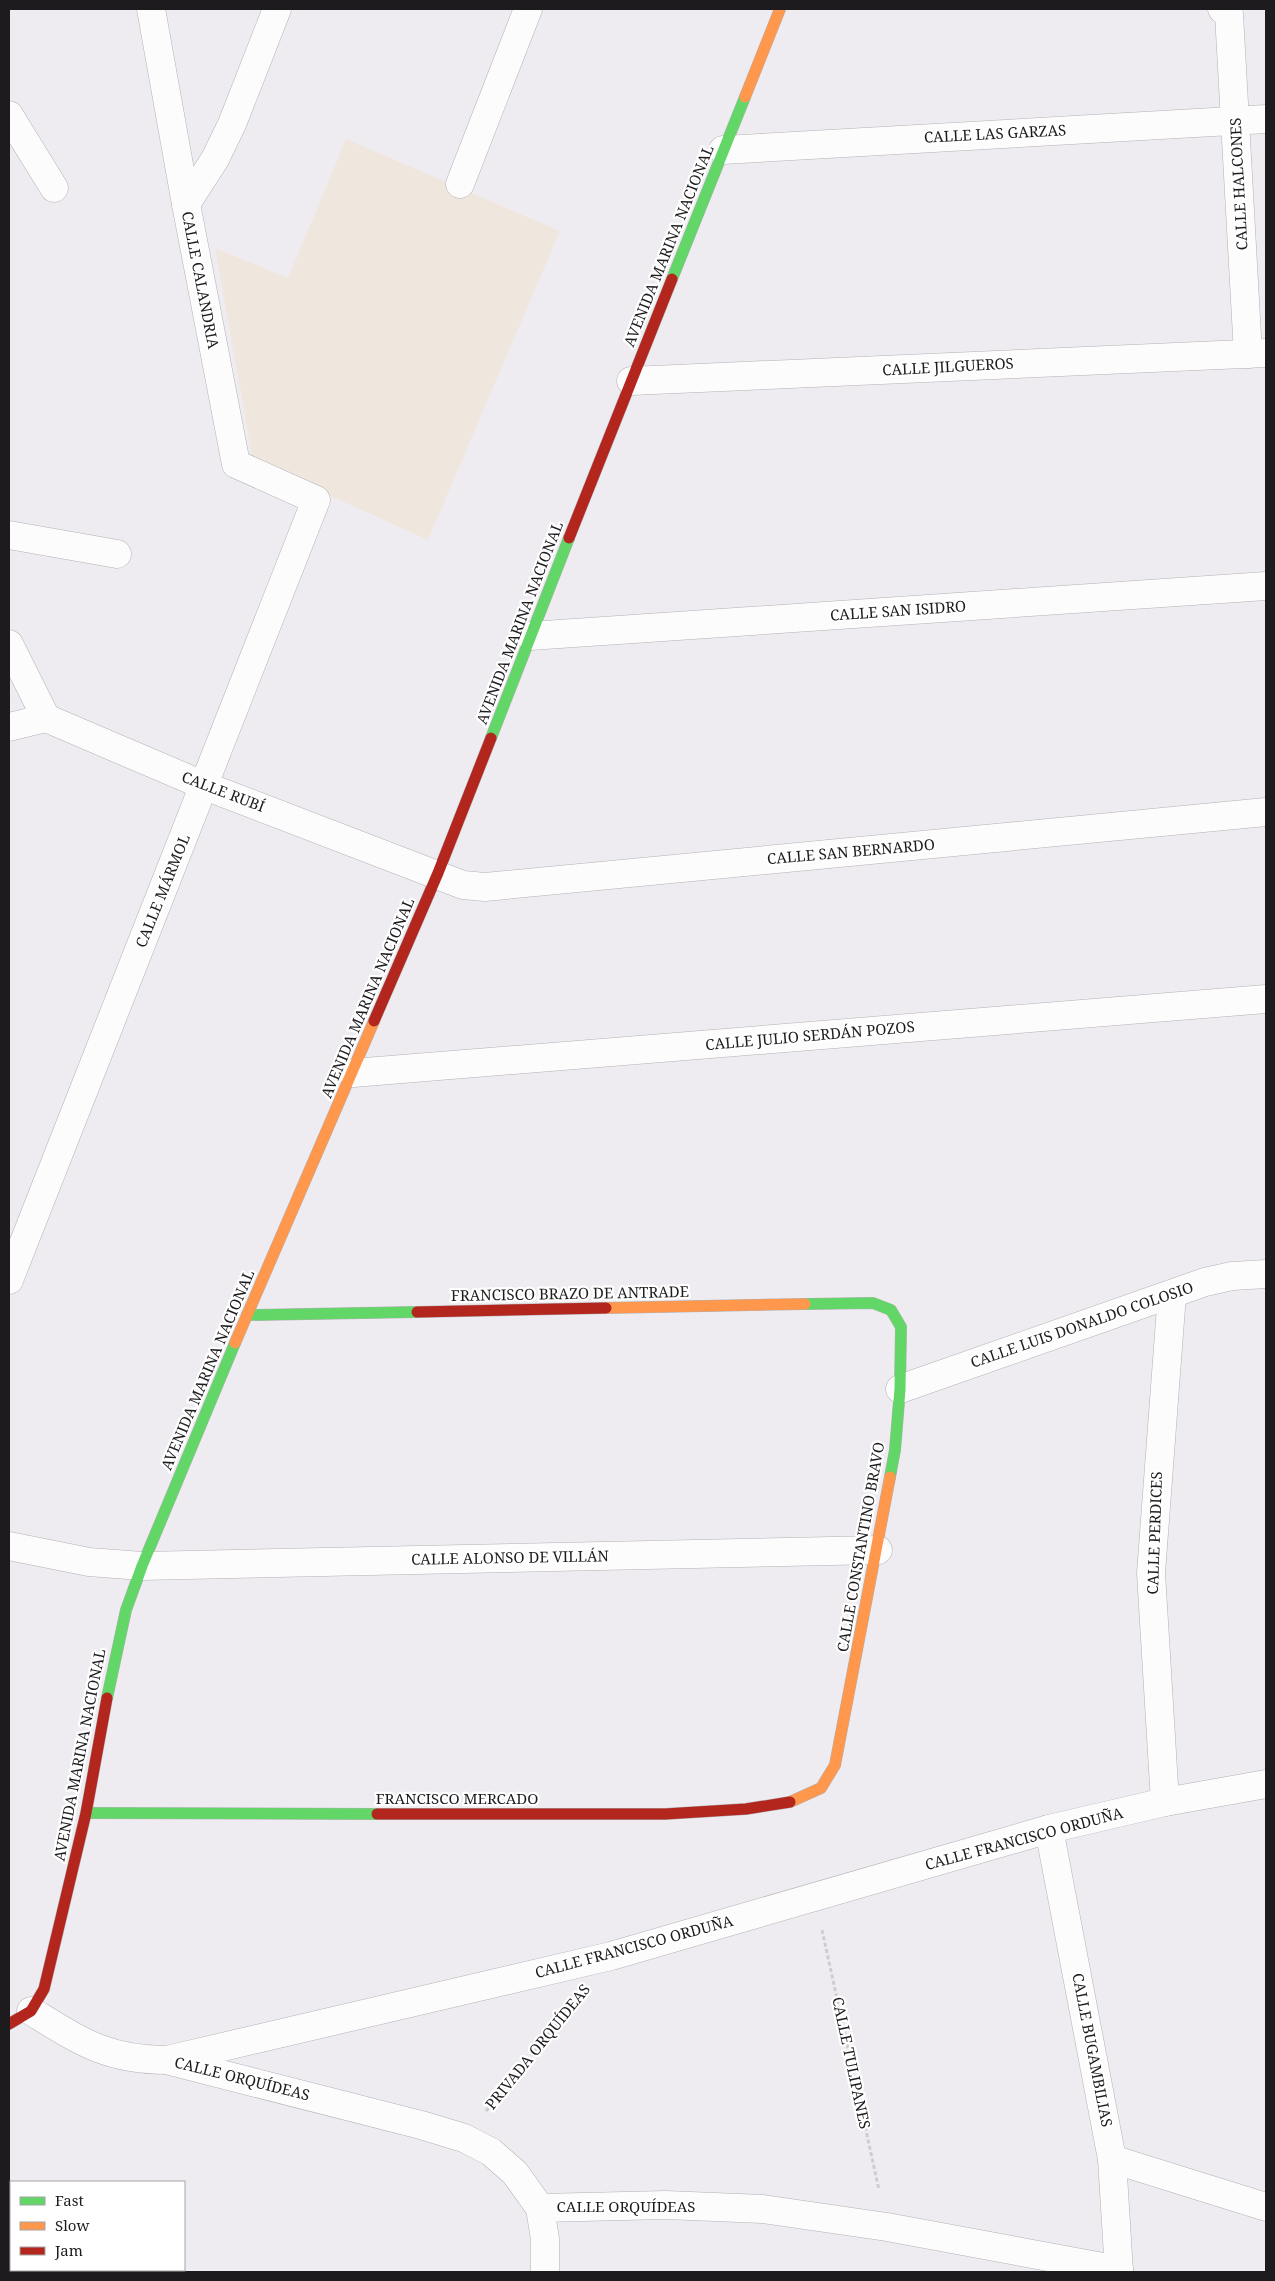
<svg xmlns="http://www.w3.org/2000/svg" width="1275" height="2281" font-family="'Noto Serif',serif">
	<rect width="100%" height="100%" fill="#efecf1"/>
	<polygon fill="#efe6de" points="346,139 560,231 428,540 253,461 215,248 288,278"/>
	<g fill="none" stroke-linecap="round" stroke-linejoin="round">
		<g stroke="#b2b1b4" stroke-width="29">
			<g id="street">
				<polyline points="1222,9 1229,14 1248,354"/>
				<polyline points="9,115 54,188"/>
				<polyline points="723,150 1266,119"/>
				<polyline points="460,184 528,9"/>
				<polyline points="186,204 215,159 232,124 277,9"/>
				<polyline points="631,381 1266,353"/>
				<polyline points="9,535 117,554"/>
				<polyline points="530,636 1266,586"/>
				<polyline points="9,644 46,718"/>
				<polyline points="9,727 46,718 205,786 463,885 485,887 1266,812"/>
				<polyline points="353,1073 1266,999"/>
				<polyline points="9,1280 316,500 236,464 186,204 151,9"/>
				<polyline points="900,1389 1205,1282 1232,1276 1266,1274"/>
				<polyline points="9,1546 89,1562 142,1566 878,1550"/>
				<polyline points="1165,1802 1151,1573 1172,1294"/>
				<polyline points="1049,1829 1112,2159 1119,2272"/>
				<path d="M31,2011c49,30 75,49 136,49l444,-104 438,-127 116,-27 101,-18"/>
				<polyline points="170,2061 421,2125 464,2138 491,2152 515,2173 540,2208 545,2239 545,2272"/>
				<polyline points="1112,2159 1266,2207"/>
				<polyline points="540,2208 666,2205 763,2209 887,2227 1119,2270"/>
			</g>
		</g>
		<g stroke="#b2b1b4" stroke-width="12">
			<g id="fast">
				<polyline points="672,279 745,97"/>
				<polyline points="491,738 569,538"/>
				<polyline points="805,1304 873,1303 891,1310 901,1327 900,1389 895,1450 890,1477"/>
				<polyline points="247,1315 417,1312"/>
				<polyline points="107,1698 126,1610 142,1566 235,1343"/>
				<polyline points="86,1813 377,1814"/>
			</g>
		</g>
		<g stroke="#b2b1b4" stroke-width="12">
			<g id="slow">
				<polyline points="745,97 780,9"/>
				<polyline points="606,1308 805,1304"/>
				<polyline points="235,1343 374,1021"/>
				<polyline points="790,1802 821,1788 835,1765 890,1477"/>
			</g>
		</g>
		<g stroke="#b2b1b4" stroke-width="12">
			<g id="jam">
				<polyline points="569,538 672,279"/>
				<polyline points="374,1021 438,873 491,738"/>
				<polyline points="417,1312 606,1308"/>
				<polyline points="377,1814 665,1814 746,1809 790,1802"/>
				<polyline points="9,2024 31,2011 44,1989 86,1813 107,1698"/>
			</g>
		</g>
		<g stroke="#cecdce" stroke-width="3" stroke-dasharray="4 2.5" stroke-linecap="butt">
			<polyline points="822,1930 879,2190"/>
			<polyline points="486,2111 575,2001"/>
		</g>
		<use href="#street" stroke="#fdfcfd" stroke-width="28"/>
		<use href="#fast" stroke="#63d668" stroke-width="11"/>
		<use href="#slow" stroke="#ff974d" stroke-width="11"/>
		<use href="#jam" stroke="#b3261e" stroke-width="11"/>
	</g>
	<g text-anchor="middle" stroke-width="4.5" stroke-linejoin="round" paint-order="stroke">
		<g font-size="15" fill="#1d1b1e" stroke="#fff">
			<text transform="translate(995 134) rotate(-3)" y="5">CALLE LAS GARZAS</text>
			<text transform="translate(1239 184) rotate(-93)" y="5">CALLE HALCONES</text>
			<text transform="translate(669 246) rotate(-68)" y="5">AVENIDA MARINA NACIONAL</text>
			<text transform="translate(200 280) rotate(79)" y="5">CALLE CALANDRIA</text>
			<text transform="translate(948 367) rotate(-3)" y="5">CALLE JILGUEROS</text>
			<text transform="translate(898 611) rotate(-4)" y="5">CALLE SAN ISIDRO</text>
			<text transform="translate(520 623) rotate(-69)" y="5">AVENIDA MARINA NACIONAL</text>
			<text transform="translate(223 792) rotate(21)" y="5">CALLE RUBÍ</text>
			<text transform="translate(851 852) rotate(-5)" y="5">CALLE SAN BERNARDO</text>
			<text transform="translate(163 891) rotate(-68)" y="5">CALLE MÁRMOL</text>
			<text transform="translate(368 998) rotate(-67)" y="5">AVENIDA MARINA NACIONAL</text>
			<text transform="translate(810 1036) rotate(-5)" y="5">CALLE JULIO SERDÁN POZOS</text>
			<text transform="translate(570 1294) rotate(-1)" y="5">FRANCISCO BRAZO DE ANTRADE</text>
			<text transform="translate(1082 1325) rotate(-19)" y="5">CALLE LUIS DONALDO COLOSIO</text>
			<text transform="translate(208 1370) rotate(-67)" y="5">AVENIDA MARINA NACIONAL</text>
			<text transform="translate(1155 1533) rotate(-88)" y="5">CALLE PERDICES</text>
			<text transform="translate(861 1547) rotate(-80)" y="5">CALLE CONSTANTINO BRAVO</text>
			<text transform="translate(510 1558) rotate(-1)" y="5">CALLE ALONSO DE VILLÁN</text>
			<text transform="translate(80 1755) rotate(-79)" y="5">AVENIDA MARINA NACIONAL</text>
			<text x="457" y="1804">FRANCISCO MERCADO</text>
			<text transform="translate(1024 1839) rotate(-15)" y="5">CALLE FRANCISCO ORDUÑA</text>
			<text transform="translate(634 1947) rotate(-15)" y="5">CALLE FRANCISCO ORDUÑA</text>
			<text transform="translate(538 2047) rotate(-51)" y="5">PRIVADA ORQUÍDEAS</text>
			<text transform="translate(1092 2050) rotate(79)" y="5">CALLE BUGAMBILIAS</text>
			<text transform="translate(851 2063) rotate(78)" y="5">CALLE TULIPANES</text>
			<text transform="translate(242 2079) rotate(14)" y="5">CALLE ORQUÍDEAS</text>
			<text x="626" y="2212">CALLE ORQUÍDEAS</text>
		</g>
	</g>
	<rect width="1275" height="2281" fill="none" stroke="#1d1b1e" stroke-width="20"/>
	<rect x="10" y="2181" width="175" height="90" fill="#ffffff" stroke="#a5a4a5"/>
	<rect x="20" y="2197" width="25" height="8" fill="#63d668" stroke="#a5a4a5"/>
	<text x="55" y="2206" font-size="15" fill="#1d1b1e">Fast</text>
	<rect x="20" y="2222" width="25" height="8" fill="#ff974d" stroke="#a5a4a5"/>
	<text x="55" y="2231" font-size="15" fill="#1d1b1e">Slow</text>
	<rect x="20" y="2247" width="25" height="8" fill="#b3261e" stroke="#a5a4a5"/>
	<text x="55" y="2256" font-size="15" fill="#1d1b1e">Jam</text>
</svg>
